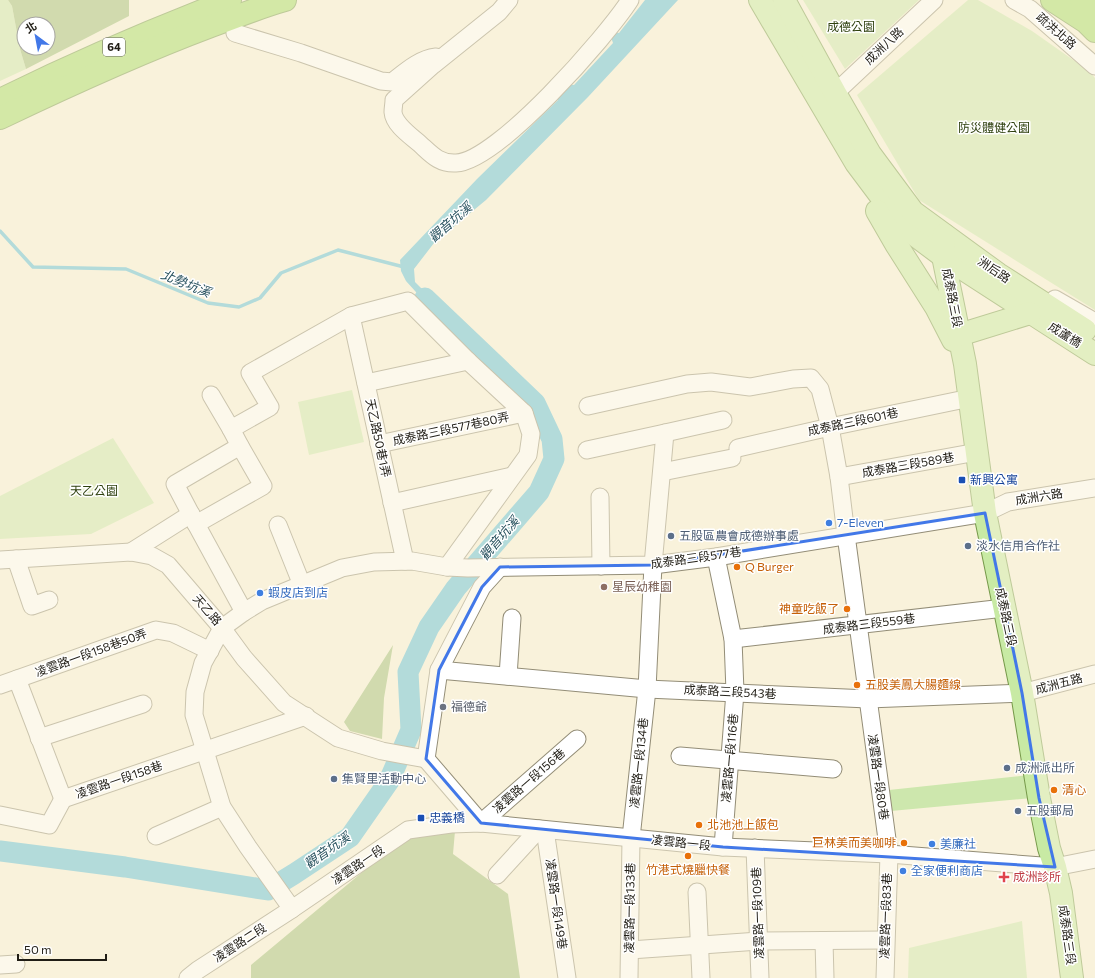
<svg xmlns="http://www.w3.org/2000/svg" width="1095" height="978" font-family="Commissioner,'Noto Sans TC',sans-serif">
	<rect width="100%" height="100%" fill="#f9f2db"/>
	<g fill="#cde7ad">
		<polygon points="0,0 8,0 12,6 20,49 26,69 0,81"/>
		<polygon points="803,0 919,0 845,69"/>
		<polygon points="968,0 978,0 1032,31 1089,71 1095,78 1095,310 919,200 857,95"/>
		<polygon points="352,390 364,442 309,455 298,402"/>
		<polygon points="113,438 154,503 91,534 0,539 0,496"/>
		<polygon points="1029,775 1032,798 891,811 889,790"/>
		<polygon points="1022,921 1027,978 908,978 909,948"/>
	</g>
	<g fill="#9fbd78" fill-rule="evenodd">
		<path d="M8,0h121v16l-103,53 -6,-20 -8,-43zM24,24h24v24h-24z"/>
		<polygon points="393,645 384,698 382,739 350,731 344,722"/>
		<polygon points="455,831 453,854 508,894 520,978 251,978 251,965 402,839"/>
	</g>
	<polygon fill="#5ebeda" points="645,0 678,0 588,97 486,200 434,243 414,269 415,282 446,313 443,322 406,281 401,271 400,260 477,179 558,100 558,92 567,84 574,85 613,43 611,37 615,32 619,33"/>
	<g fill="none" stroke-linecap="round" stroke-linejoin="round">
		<polyline stroke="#5ebeda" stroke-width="3.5" points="0,231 33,267 126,269 208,303 239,307 260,298 281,273 338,250 404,267"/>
		<polyline stroke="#5ebeda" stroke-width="21" points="0,851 125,867 268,890 294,874 350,837 389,781 411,730 408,672 429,627 456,588 539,492 554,459 552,439 535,403 425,298"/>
		<g stroke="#938d77" stroke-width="19">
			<g id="minor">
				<path d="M509,0l-10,12 -66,53 -39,35c0,4 -1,8 -1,12 1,13 18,24 27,32 11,10 19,20 36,19 41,-1 151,-127 174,-163"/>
				<polyline points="1014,0 1030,9 1095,66"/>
				<path d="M235,33l66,20 80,28 11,1c13,-10 27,-23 44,-25"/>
				<polyline points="835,93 934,0"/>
				<polyline points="1055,299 1095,322"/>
				<polyline points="351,316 405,561"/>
				<polyline points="366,383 468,361"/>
				<polyline points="211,395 231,429"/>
				<polyline points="588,406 687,384 711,382 750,387 793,379 811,378 820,389 830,427 839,477 846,535 889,854 885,978"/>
				<polyline points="665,433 723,420"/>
				<polyline points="379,444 524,413"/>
				<polyline points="738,448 830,427 970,398"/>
				<polyline points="587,450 665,433 653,565 647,689 631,838 629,978"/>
				<polyline points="662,472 732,458"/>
				<polyline points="839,477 977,452"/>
				<polyline points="600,497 601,566"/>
				<polyline points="392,503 512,476"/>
				<polyline points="196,524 175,484 240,446"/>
				<polyline points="278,525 302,585"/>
				<polyline points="131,552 191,514"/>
				<polyline points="716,557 733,639 735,692 723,847"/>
				<polyline points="16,559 32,606 49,600"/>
				<polyline points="0,560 131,552 152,556 168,565 222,628 244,658 284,703 338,738 382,751 426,759"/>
				<polyline points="244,612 196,524 263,486 240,446 231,429 270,407 250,373 351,316 408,301 468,361 524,413 531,434 528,455 447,567"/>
				<polyline points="733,639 1004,608"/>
				<polyline points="439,670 647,689 868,699 1022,693 1095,674"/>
				<polyline points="508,676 512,618"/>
				<polyline points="17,679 63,799"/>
				<polyline points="0,685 156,630 173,633 210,651"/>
				<polyline points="39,738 143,704"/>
				<polyline points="680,756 833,769"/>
				<polyline points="426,759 481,823 577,739"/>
				<polyline points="426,759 439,670 482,587 500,567"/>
				<polyline points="63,799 306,716"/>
				<polyline points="0,815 49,825 63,799"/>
				<polyline points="545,830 567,978"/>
				<polyline points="156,836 222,807"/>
				<polyline points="755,848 760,978"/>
				<polyline points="497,875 539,829"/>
				<polyline points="697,892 701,978"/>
				<polyline points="292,909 248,847 222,807 205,751 194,715 195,692 203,663 222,628 244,612 262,601 342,568 374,562 412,561 447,567 468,568 653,565 716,557 985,513 1008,502 1095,488"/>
				<polyline points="824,941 825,978"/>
				<polyline points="630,950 759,941 885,940"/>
				<polyline points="0,965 16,964"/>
				<polyline points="188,978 198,970 292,909 408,830 451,824 481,823 723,847 889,854 1055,867 1095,859"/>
			</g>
		</g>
		<g stroke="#76994a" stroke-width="24">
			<g id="major">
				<polyline points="760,0 856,163 904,227 943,256 1095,354"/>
				<polyline points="784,0 835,93 870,154 913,212 998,274 1085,330"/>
				<polyline points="877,211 896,244 936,307 953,340"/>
				<polyline points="944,235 943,256 965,364 985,513 1022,693 1039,798 1049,848 1055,867 1061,893 1072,978"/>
				<polyline points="959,335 1030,313"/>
			</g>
		</g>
		<g stroke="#76994a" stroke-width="24">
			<g id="highway">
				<polyline points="1052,0 1086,22 1095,31"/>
				<polyline points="1081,0 1095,10"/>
				<path d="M0,100c75,-37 152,-70 230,-100"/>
				<path d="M0,118c69,-33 139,-65 211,-92 25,-9 49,-19 74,-26"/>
			</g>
		</g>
		<use href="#minor" stroke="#fff" stroke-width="17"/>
		<use href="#major" stroke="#c8eaa4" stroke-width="22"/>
		<use href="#highway" stroke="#a4dc67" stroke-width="22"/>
	</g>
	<path d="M0 0H1095V978H0ZM985,513l37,180 17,105 16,69 -332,-20 -242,-24 -55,-64 13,-89 43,-83 18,-20 153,-2z" fill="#f9f2db" fill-opacity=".55" fill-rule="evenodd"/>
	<path fill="none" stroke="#4278e8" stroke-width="3" stroke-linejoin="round" d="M985,513l37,180 17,105 16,69 -332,-20 -242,-24 -55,-64 13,-89 43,-83 18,-20 153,-2z"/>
	<g fill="#1a4fb4" stroke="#fff" stroke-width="1.5">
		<rect x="958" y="476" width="8" height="8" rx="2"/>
		<rect x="417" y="814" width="8" height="8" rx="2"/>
	</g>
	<g fill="#3f7fe0" stroke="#fff" stroke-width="1.5">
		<circle cx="829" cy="523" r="4"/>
		<circle cx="260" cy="593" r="4"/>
		<circle cx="932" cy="844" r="4"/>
		<circle cx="903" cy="871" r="4"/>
	</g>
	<g fill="#5c6f8a" stroke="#fff" stroke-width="1.5">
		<circle cx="671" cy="536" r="4"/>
		<circle cx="968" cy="546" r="4"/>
		<circle cx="1007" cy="768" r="4"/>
		<circle cx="334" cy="779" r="4"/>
		<circle cx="1018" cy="811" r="4"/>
	</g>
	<g fill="#e8710a" stroke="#fff" stroke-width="1.5">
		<circle cx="737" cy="567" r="4"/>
		<circle cx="847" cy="609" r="4"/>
		<circle cx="857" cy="685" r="4"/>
		<circle cx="1054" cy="790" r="4"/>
		<circle cx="699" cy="825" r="4"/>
		<circle cx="904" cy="843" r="4"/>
		<circle cx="688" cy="856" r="4"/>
	</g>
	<circle fill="#8d6e63" stroke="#fff" stroke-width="1.5" cx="604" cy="587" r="4"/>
	<circle fill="#6b7280" stroke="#fff" stroke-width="1.5" cx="443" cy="707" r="4"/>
	<path fill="#e0444e" stroke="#fff" stroke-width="1.5" d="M1002 871h4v4h4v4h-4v4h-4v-4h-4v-4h4z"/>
	<g text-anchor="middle" stroke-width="3" stroke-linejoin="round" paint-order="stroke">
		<rect fill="#fff" stroke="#63615b" stroke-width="1" x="103" y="38" width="22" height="18" rx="3"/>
		<g font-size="11" font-weight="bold" fill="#201d15">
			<text x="114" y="51">64</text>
		</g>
		<g font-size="12" fill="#2e400e" stroke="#fff">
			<text x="851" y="31">成德公園</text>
			<text x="994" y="132">防災體健公園</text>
			<text x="94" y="495">天乙公園</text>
		</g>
		<g font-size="12" fill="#201d15" stroke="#fff">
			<text transform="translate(1056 31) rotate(41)" y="4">疏洪北路</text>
			<text transform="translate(884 46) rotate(-43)" y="4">成洲八路</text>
			<text transform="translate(994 270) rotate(34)" y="4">洲后路</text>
			<text transform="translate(952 298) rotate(79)" y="4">成泰路三段</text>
			<text transform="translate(1065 335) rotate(32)" y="4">成蘆橋</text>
			<text transform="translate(853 422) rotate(-12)" y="4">成泰路三段601巷</text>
			<text transform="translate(451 429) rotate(-12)" y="4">成泰路三段577巷80弄</text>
			<text transform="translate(378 438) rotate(78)" y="4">天乙路50巷1弄</text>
			<text transform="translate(908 465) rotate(-10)" y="4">成泰路三段589巷</text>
			<text transform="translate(1039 497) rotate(-9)" y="4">成洲六路</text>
			<text transform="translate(696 558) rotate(-8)" y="4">成泰路三段577巷</text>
			<text transform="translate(207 610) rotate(49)" y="4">天乙路</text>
			<text transform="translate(1006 617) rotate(78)" y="4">成泰路三段</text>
			<text transform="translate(869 624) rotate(-7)" y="4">成泰路三段559巷</text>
			<text transform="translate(91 653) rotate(-20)" y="4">凌雲路一段158巷50弄</text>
			<text transform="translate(1059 684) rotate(-15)" y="4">成洲五路</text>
			<text transform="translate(730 692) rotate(3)" y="4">成泰路三段543巷</text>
			<text transform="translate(730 758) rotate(-85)" y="4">凌雲路一段116巷</text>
			<text transform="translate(639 763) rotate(-84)" y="4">凌雲路一段134巷</text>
			<text transform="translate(878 777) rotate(82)" y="4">凌雲路一段80巷</text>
			<text transform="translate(119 780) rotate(-19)" y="4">凌雲路一段158巷</text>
			<text transform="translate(529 781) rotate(-41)" y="4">凌雲路一段156巷</text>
			<text transform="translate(681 843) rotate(6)" y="4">凌雲路一段</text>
			<text transform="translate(358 865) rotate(-34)" y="4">凌雲路一段</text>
			<text transform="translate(556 904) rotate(82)" y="4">凌雲路一段149巷</text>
			<text transform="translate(630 908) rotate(-89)" y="4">凌雲路一段133巷</text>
			<text transform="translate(758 913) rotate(-92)" y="4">凌雲路一段109巷</text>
			<text transform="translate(886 916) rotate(-88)" y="4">凌雲路一段83巷</text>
			<text transform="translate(1067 935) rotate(82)" y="4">成泰路三段</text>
			<text transform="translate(240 943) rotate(-33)" y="4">凌雲路二段</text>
		</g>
		<g font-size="12" fill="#164399" stroke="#fff" text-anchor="start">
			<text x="970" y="484">新興公寓</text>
			<text x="429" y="822">忠義橋</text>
		</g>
		<g font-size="12" fill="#366cbe" stroke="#fff" text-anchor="start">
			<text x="837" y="527">7-Eleven</text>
			<text x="268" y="597">蝦皮店到店</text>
			<text x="940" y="848">美廉社</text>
			<text x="911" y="875">全家便利商店</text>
		</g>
		<g font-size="12" fill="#4e5e75" stroke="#fff" text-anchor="start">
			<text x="679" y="540">五股區農會成德辦事處</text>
			<text x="976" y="550">淡水信用合作社</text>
			<text x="1015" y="772">成洲派出所</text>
			<text x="342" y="783">集賢里活動中心</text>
			<text x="1026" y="815">五股郵局</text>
		</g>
		<g font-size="12" fill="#c56008" stroke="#fff" text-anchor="start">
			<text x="745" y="571">Q Burger</text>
			<text x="839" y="613" text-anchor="end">神童吃飯了</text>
			<text x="865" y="689">五股美鳳大腸麵線</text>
			<text x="1062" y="794">清心</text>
			<text x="707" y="829">北池池上飯包</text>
			<text x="896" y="847" text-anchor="end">巨林美而美咖啡</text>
			<text x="688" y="874" text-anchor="middle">竹港式燒臘快餐</text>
		</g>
		<g font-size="12" fill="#785e54" stroke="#fff" text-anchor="start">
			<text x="612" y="591">星辰幼稚園</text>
		</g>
		<g font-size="12" fill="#5b616d" stroke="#fff" text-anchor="start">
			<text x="451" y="711">福德爺</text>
		</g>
		<g font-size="12" fill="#be3a42" stroke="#fff" text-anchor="start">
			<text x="1013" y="881">成洲診所</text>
		</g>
		<g font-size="13" font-style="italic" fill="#27515e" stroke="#fff">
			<text transform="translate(450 222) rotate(-41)" y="5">觀音坑溪</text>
			<text transform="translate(186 283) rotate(22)" y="5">北勢坑溪</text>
			<text transform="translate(499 538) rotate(-49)" y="5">觀音坑溪</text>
			<text transform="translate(327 850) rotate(-35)" y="5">觀音坑溪</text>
		</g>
	</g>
	<g transform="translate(36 36) rotate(328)"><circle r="19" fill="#ffffff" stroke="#a6a5a1"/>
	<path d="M0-3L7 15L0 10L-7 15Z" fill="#4278e8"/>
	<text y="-6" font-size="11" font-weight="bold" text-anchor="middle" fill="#201d15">北</text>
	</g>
	<path d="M18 954v6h88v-6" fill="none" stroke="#201d15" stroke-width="2"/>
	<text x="24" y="954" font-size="12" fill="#201d15" stroke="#ffffff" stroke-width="3" paint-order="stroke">50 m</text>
</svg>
